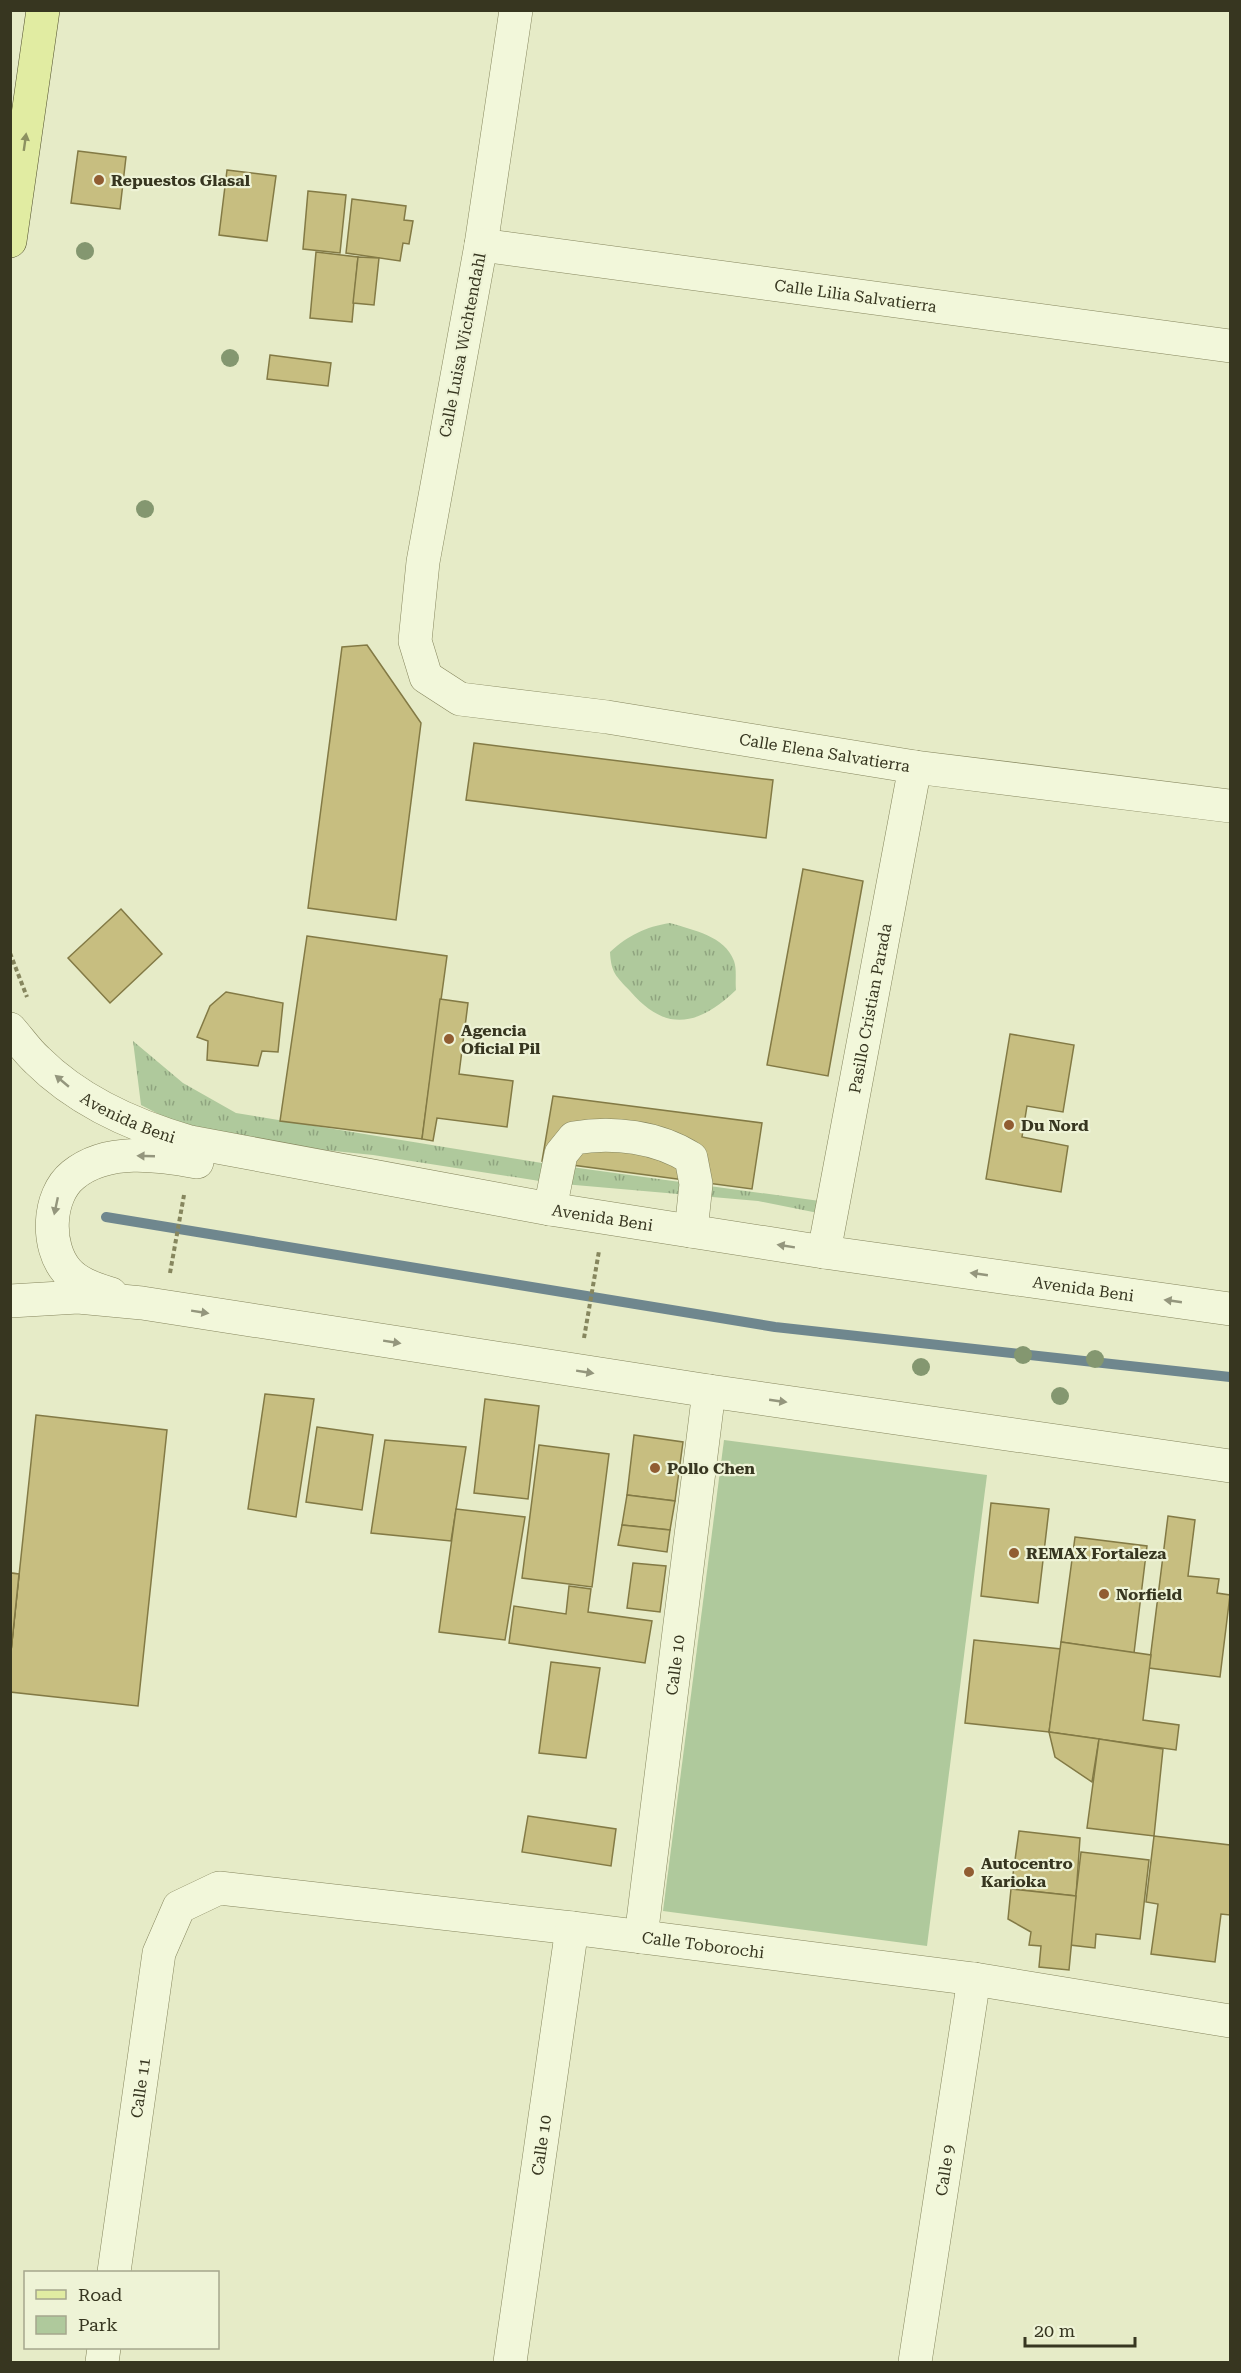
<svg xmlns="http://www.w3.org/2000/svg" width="1241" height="2373" font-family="'Roboto Serif',serif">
	<defs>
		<pattern id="grass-tufts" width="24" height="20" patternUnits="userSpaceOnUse" patternTransform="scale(1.5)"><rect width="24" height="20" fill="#afc99c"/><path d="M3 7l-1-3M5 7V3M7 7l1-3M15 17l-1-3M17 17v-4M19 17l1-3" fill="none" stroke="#8fa47f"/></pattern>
	</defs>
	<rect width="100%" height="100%" fill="#e6ebc7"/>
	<g fill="url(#grass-tufts)">
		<path d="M670,923c23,7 55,13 64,38 3,8 1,20 2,29 -38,36 -70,43 -106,1 -14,-15 -19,-18 -20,-39 19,-17 35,-25 60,-29z"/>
		<polygon points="133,1041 183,1083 236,1113 542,1163 827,1202 823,1214 758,1201 552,1183 373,1155 247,1142 172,1121 141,1105"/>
	</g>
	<polygon fill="#afc99c" points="724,1440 987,1475 927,1946 663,1911"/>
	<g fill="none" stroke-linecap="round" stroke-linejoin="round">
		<polyline stroke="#6f878e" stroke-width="10" points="106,1217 775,1327 1230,1377"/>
	</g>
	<g fill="#c7be80" stroke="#837a45" stroke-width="1.5">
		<polygon points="78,151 126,157 120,209 71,203"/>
		<polygon points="227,170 276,176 267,241 219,235"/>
		<polygon points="308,191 346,195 340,253 303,249"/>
		<polygon points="352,199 406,206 404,220 413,221 409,244 403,243 400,261 346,253"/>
		<polygon points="316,252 358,257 352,322 310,318"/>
		<polygon points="358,257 379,258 374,305 353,303"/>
		<polygon points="270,355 331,363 328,386 267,379"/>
		<polygon points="367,645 421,723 396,920 308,908 342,647"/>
		<polygon points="474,743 773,780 766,838 466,800"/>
		<polygon points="803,869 863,881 828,1076 767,1065"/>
		<polygon points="121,909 162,954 110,1003 68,958"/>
		<polygon points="307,936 447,956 422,1139 280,1121"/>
		<polygon points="226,992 283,1003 278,1052 262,1051 258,1066 207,1060 208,1041 197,1037 210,1006"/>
		<polygon points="440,999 468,1003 459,1074 513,1081 507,1127 437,1118 433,1141 422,1139"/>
		<polygon points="1010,1034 1074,1045 1063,1112 1027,1106 1022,1137 1068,1146 1061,1192 986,1179"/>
		<polygon points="553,1096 762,1123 752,1189 542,1161"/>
		<polygon points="265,1394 314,1399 296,1517 248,1509"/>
		<polygon points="485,1399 539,1406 528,1499 474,1493"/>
		<polygon points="36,1415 167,1430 138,1706 10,1692 10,1661"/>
		<polygon points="317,1427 373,1435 362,1510 306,1502"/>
		<polygon points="634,1435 683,1442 675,1501 627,1495"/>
		<polygon points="385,1440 466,1447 451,1541 371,1533"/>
		<polygon points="539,1445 609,1454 592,1587 522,1578"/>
		<polygon points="627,1495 675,1501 670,1530 622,1525"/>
		<polygon points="991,1503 1049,1509 1038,1603 981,1596"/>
		<polygon points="456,1509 525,1517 505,1640 439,1632"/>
		<polygon points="1168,1516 1195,1520 1188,1576 1219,1579 1217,1593 1230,1595 1220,1677 1149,1668"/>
		<polygon points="622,1525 670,1530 667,1552 618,1545"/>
		<polygon points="1075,1537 1147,1546 1134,1653 1061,1642"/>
		<polygon points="633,1563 666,1566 660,1612 627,1608"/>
		<polygon points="10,1573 19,1574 10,1661"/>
		<polygon points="10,1573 19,1574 10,1661"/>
		<polygon points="569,1586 591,1589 588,1612 652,1621 645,1663 509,1643 514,1606 566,1614"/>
		<polygon points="974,1640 1061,1649 1049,1732 965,1723"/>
		<polygon points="1061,1642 1151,1655 1143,1720 1179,1725 1176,1750 1049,1732"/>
		<polygon points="551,1662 600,1668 586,1758 539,1753"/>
		<polygon points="1049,1732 1099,1739 1092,1782 1055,1757"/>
		<polygon points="1099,1739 1163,1749 1154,1836 1087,1828"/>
		<polygon points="528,1816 616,1829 611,1866 522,1852"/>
		<polygon points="1019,1831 1080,1838 1076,1896 1011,1889"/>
		<polygon points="1154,1836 1230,1845 1230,1915 1221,1914 1215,1962 1151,1954 1158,1904 1146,1902"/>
		<polygon points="1081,1852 1149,1860 1140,1939 1096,1934 1095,1948 1070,1945"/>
		<polygon points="1011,1889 1076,1896 1069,1970 1039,1967 1041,1946 1029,1945 1031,1932 1008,1919"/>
	</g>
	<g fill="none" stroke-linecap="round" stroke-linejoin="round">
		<g stroke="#86865e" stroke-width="34">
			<g id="minor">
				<path id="s1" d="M516,10l-35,235 -58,317 -8,79 11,36 34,22 147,18 308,50 315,39"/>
				<path id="s2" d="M481,245l749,101"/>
				<path id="s3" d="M10,1029c9,10 17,22 27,31 42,42 97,66 153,82l360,67 274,43 406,57"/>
				<path d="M550,1209l11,-55 13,-16c39,-7 84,-1 117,20l5,26 -5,47"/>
				<path id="s4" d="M824,1252l91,-485"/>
				<path d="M111,1294c-15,-5 -33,-10 -44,-23 -21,-24 -20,-75 6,-96 34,-28 85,-20 124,-13"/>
				<polyline points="10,1301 78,1297 142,1303 709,1391 1230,1466"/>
				<path id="s5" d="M641,1937l68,-546"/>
				<path id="s6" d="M114,2272l45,-319 20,-46 40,-19 353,40 402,51 256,42"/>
				<polyline points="102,2362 104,2348"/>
				<path id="s7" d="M510,2362l62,-434"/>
				<path id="s8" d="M915,2362l59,-383"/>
			</g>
		</g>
		<g stroke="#545231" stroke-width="34">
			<polyline id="major" points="10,241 43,10"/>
		</g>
		<g stroke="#86865e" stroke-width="4" stroke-dasharray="4.5 3" stroke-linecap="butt">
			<polyline points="10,953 27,997"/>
			<polyline points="170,1273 184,1195"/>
			<polyline points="584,1338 599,1251"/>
		</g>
		<use href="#minor" stroke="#f2f7da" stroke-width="33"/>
		<use href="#major" stroke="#e1eca2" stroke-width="33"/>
	</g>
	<g fill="#849770">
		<circle cx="85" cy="251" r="9"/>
		<circle cx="230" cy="358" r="9"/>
		<circle cx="145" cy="509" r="9"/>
		<circle cx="1023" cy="1355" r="9"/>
		<circle cx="1095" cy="1359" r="9"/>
		<circle cx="921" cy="1367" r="9"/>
		<circle cx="1060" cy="1396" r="9"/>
	</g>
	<defs><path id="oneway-solid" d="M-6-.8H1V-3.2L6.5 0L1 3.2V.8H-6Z" transform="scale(1.5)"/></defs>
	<use fill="#8c9161" href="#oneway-solid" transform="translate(25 142) rotate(-82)"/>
	<g fill="#94967d">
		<use href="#oneway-solid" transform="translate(62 1081) rotate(-140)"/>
		<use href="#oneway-solid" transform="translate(146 1156) rotate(-178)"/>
		<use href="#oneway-solid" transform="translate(56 1206) rotate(102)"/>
		<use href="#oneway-solid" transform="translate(786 1246) rotate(-171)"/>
		<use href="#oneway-solid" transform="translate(979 1274) rotate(-172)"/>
		<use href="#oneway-solid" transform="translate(1173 1301) rotate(-172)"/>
		<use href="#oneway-solid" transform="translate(200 1312) rotate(9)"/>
		<use href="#oneway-solid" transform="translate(392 1342) rotate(9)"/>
		<use href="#oneway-solid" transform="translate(585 1372) rotate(9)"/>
		<use href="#oneway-solid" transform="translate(778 1401) rotate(8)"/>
	</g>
	<g fill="#915d32" stroke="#eef3d6" stroke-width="2">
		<circle cx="99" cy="180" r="6"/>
		<circle cx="449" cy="1039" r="6"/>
		<circle cx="1009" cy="1125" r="6"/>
		<circle cx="655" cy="1468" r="6"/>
		<circle cx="1014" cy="1553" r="6"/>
		<circle cx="1104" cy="1594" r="6"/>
		<circle cx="969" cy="1872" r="6"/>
	</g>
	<g text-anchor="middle" stroke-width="4.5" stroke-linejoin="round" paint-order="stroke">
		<g font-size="16" font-weight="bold" fill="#373620" stroke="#eef3d6" text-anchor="start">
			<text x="111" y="186">Repuestos Glasal</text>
			<text x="461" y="1036">Agencia<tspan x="461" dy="18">Oficial Pil</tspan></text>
			<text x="1021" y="1131">Du Nord</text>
			<text x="667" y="1474">Pollo Chen</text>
			<text x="1026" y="1559">REMAX Fortaleza</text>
			<text x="1116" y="1600">Norfield</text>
			<text x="981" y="1869">Autocentro<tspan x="981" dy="18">Karioka</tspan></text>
		</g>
		<g font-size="16" fill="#373620" stroke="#eef3d6">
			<text dy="6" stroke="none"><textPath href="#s2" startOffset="378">Calle Lilia Salvatierra</textPath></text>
			<text transform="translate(462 345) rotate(-79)" y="6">Calle Luisa Wichtendahl</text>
			<text dy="6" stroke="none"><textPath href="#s1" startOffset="1086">Calle Elena Salvatierra</textPath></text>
			<text dy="6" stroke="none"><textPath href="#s4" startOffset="248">Pasillo Cristian Parada</textPath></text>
			<text dy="6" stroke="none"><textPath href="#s3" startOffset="150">Avenida Beni</textPath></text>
			<text dy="6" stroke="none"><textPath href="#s3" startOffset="636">Avenida Beni</textPath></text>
			<text dy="6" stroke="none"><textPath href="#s3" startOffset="1122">Avenida Beni</textPath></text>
			<text dy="6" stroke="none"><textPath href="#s5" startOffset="274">Calle 10</textPath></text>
			<text dy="6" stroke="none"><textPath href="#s6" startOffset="904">Calle Toborochi</textPath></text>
			<text dy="6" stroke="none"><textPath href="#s6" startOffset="186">Calle 11</textPath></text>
			<text dy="6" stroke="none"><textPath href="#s7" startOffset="219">Calle 10</textPath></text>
			<text dy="6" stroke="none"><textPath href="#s8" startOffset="194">Calle 9</textPath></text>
		</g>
	</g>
	<rect width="1241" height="2373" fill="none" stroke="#373620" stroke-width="24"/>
	<rect x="24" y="2271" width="195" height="78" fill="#eef3d6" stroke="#a5a78d" stroke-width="1.5"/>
	<rect x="36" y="2290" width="30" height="9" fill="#e1eca2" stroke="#a5a78d" stroke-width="1.5"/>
	<text x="78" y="2301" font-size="18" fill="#373620">Road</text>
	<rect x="36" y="2316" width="30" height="18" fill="#afc99c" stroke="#a5a78d" stroke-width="1.5"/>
	<text x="78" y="2331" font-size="18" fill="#373620">Park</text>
	<path d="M1025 2337v9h110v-9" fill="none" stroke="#373620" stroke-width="3"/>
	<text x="1034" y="2337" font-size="18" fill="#373620" stroke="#eef3d6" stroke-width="4.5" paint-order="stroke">20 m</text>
</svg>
